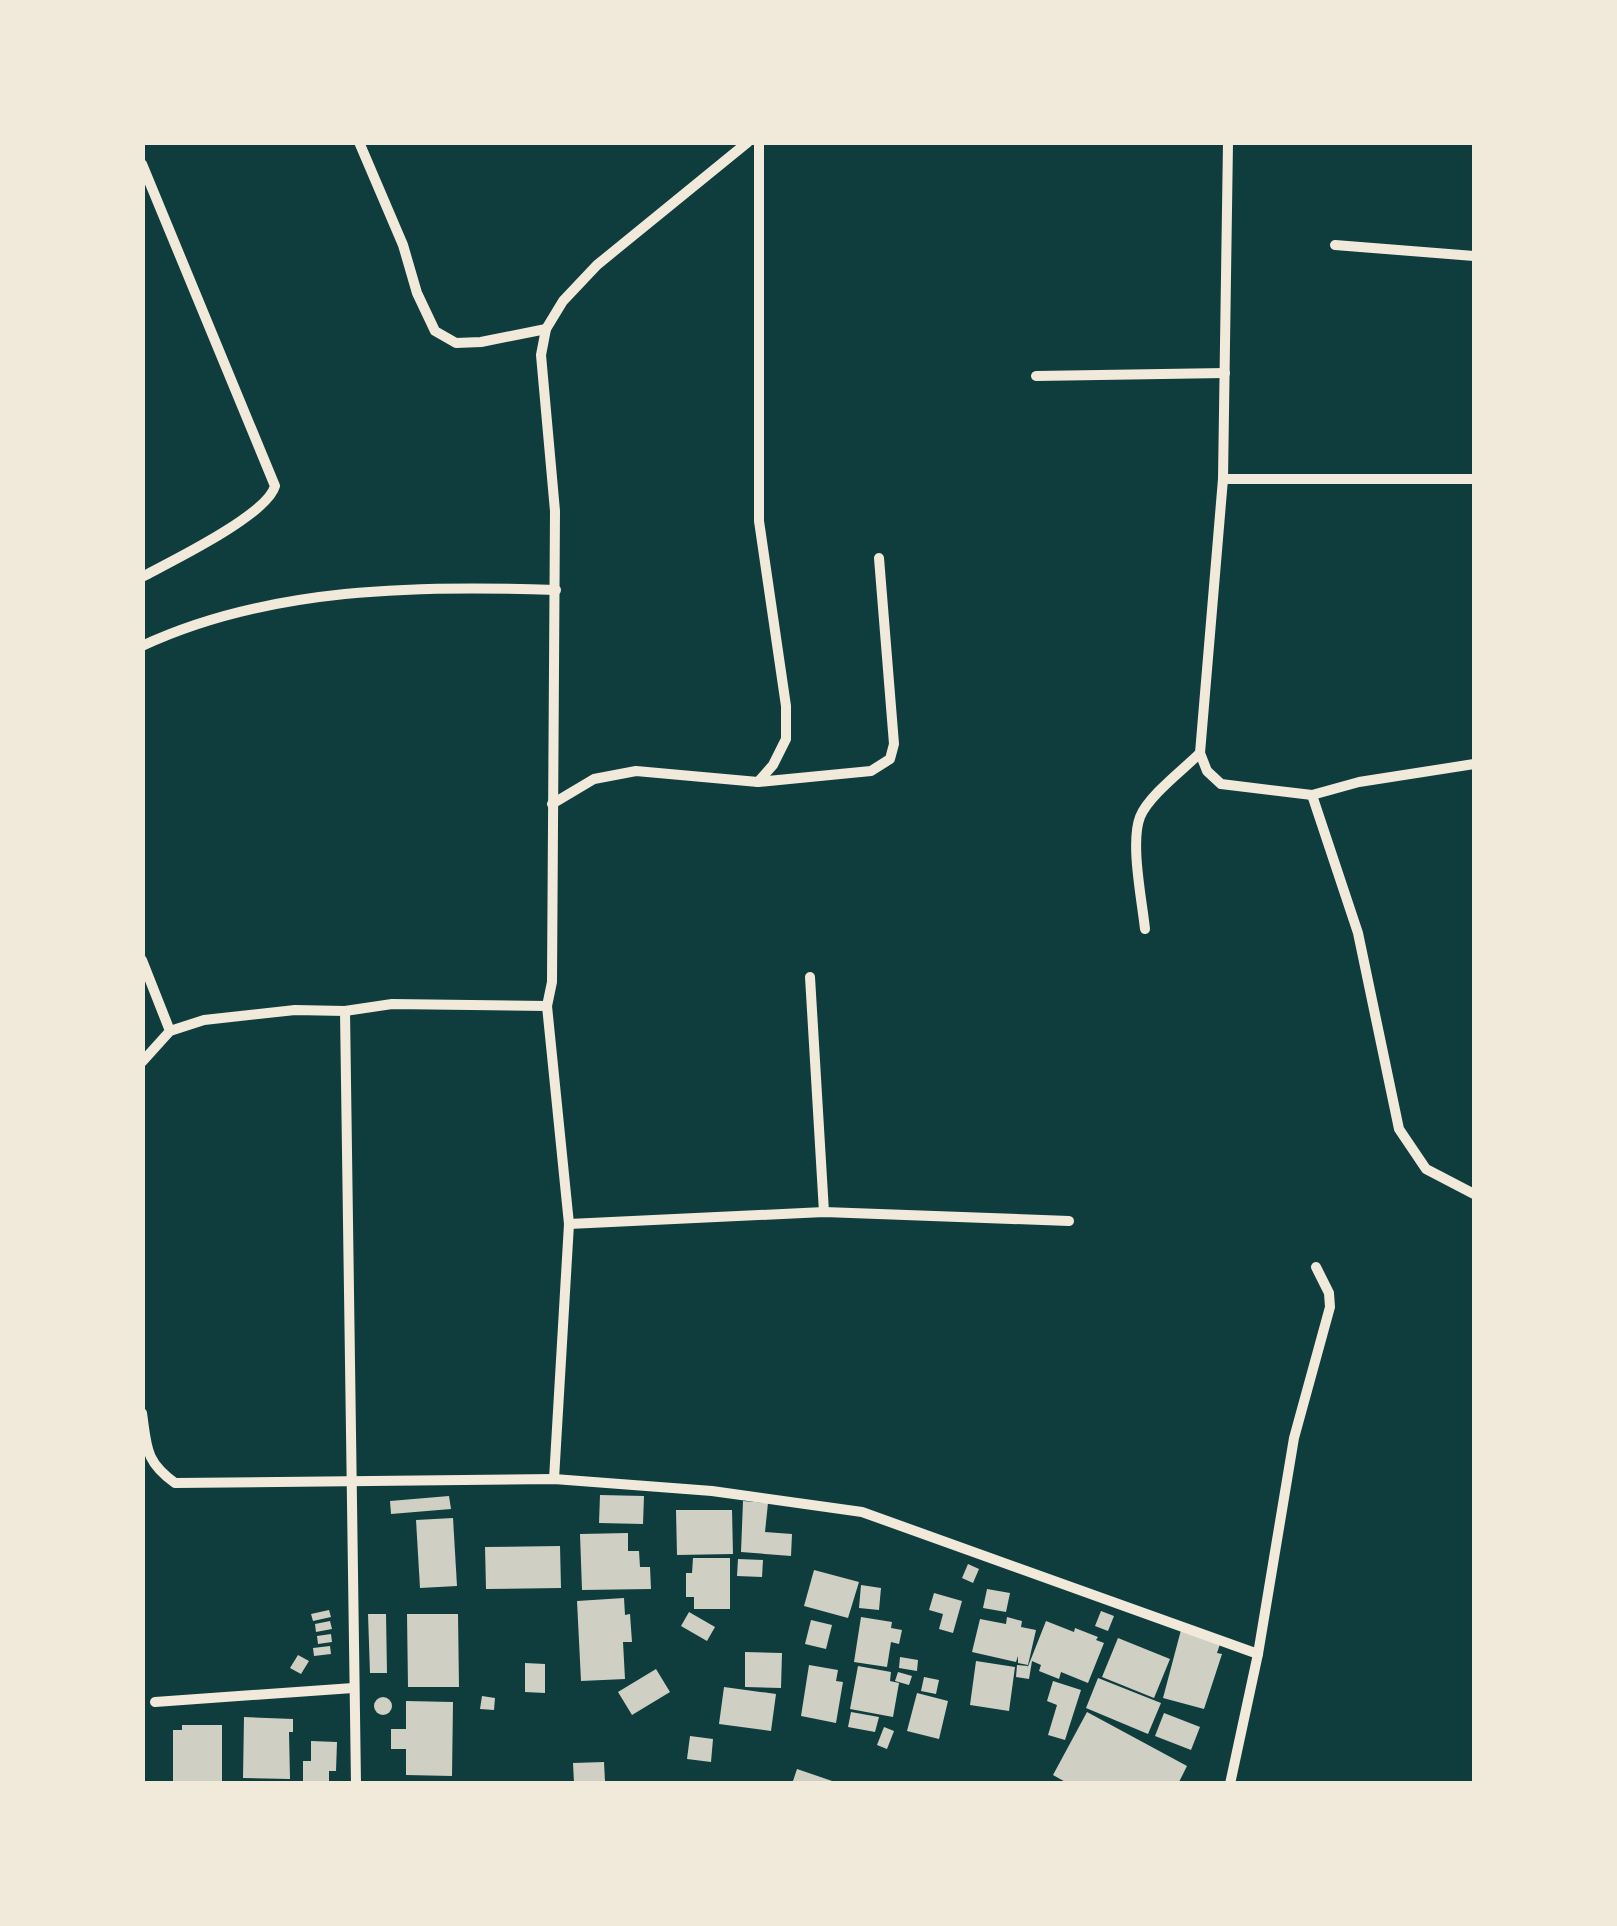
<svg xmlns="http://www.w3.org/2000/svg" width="1617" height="1926" viewBox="0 0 1617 1926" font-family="'Fira Sans Condensed',sans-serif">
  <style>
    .building { fill: #cfcfc3 }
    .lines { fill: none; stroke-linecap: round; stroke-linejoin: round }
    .minor { stroke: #f1e9da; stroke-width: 10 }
  </style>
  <rect width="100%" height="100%" fill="#0f3d3e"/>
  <!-- building -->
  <g class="building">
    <path d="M600 1495 644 1496 643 1524 599 1523Z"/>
    <path d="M449 1496 451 1509 391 1514 390 1501Z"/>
    <path d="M743 1501 768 1503 765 1532 792 1534 791 1556 741 1552Z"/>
    <path d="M676 1510H732L733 1554 677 1555Z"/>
    <path d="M453 1518 457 1586 420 1588 416 1520Z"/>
    <path d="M628 1533V1551H639L640 1567H650L651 1589 582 1590 580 1534Z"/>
    <path d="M560 1546 561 1588 486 1589 485 1547Z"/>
    <path d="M693 1558H730V1609H694V1597H686V1573H692Z"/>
    <path d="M738 1559 763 1560 762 1577 737 1576Z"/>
    <path d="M968 1564 979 1569 973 1583 962 1578Z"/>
    <path d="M814 1570 859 1582 848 1618 804 1606Z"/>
    <path d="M861 1585 881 1588 879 1610 859 1608Z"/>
    <path d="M987 1589 1010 1593 1006 1612 983 1608Z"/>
    <path d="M934 1593 962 1601 953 1633 939 1629 943 1614 929 1610Z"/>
    <path d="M624 1598 625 1615 630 1614 632 1642H623L625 1679 581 1681 577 1601Z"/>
    <path d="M329 1610 331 1617 313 1621 311 1614Z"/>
    <path d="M1101 1611 1114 1616 1108 1631 1095 1626Z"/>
    <path d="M689 1612 715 1627 707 1641 681 1626Z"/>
    <path d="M368 1614H386L387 1673H370Z"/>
    <path d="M407 1614H458L459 1687H408Z"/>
    <path d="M861 1617 892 1622 891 1628 902 1630 899 1644 891 1642 887 1667 854 1662Z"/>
    <path d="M1007 1617 1022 1621 1021 1627 1036 1630 1028 1665 1018 1663V1656L1016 1662 972 1652 980 1619 1006 1624Z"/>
    <path d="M811 1620 832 1625 826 1649 805 1644Z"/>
    <path d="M330 1621 332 1629 316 1632 315 1624Z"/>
    <path d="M1046 1621 1074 1632 1075 1628 1098 1637 1096 1640 1104 1643 1088 1683 1061 1672 1059 1679 1039 1671 1041 1665 1032 1661 1029 1679 1016 1677 1017 1665 1028 1666 1027 1669Z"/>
    <path d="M1181 1630 1221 1641 1217 1653 1222 1654 1204 1709 1163 1698Z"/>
    <path d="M331 1634 332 1642 318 1644 317 1636Z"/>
    <path d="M1118 1638 1170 1659 1154 1698 1102 1677Z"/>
    <path d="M330 1646 331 1654 314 1656 313 1648Z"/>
    <path d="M745 1652 782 1653 781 1688 745 1687Z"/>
    <path d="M298 1655 309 1661 301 1674 290 1668Z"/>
    <path d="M900 1657 918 1660 917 1671 899 1668Z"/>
    <path d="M976 1661 1015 1667 1009 1711 970 1705Z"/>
    <path d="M525 1663 545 1664V1693L525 1692Z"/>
    <path d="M809 1665 838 1670 836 1681 843 1682 836 1723 801 1716Z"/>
    <path d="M858 1666 891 1672 890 1681 899 1683 893 1717 850 1709Z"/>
    <path d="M656 1669 670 1692 632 1715 618 1692Z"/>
    <path d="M898 1672 912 1676 909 1685 895 1681Z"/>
    <path d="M924 1677 939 1680 936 1694 921 1691Z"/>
    <path d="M1098 1678 1161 1703 1148 1734 1086 1708Z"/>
    <path d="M1053 1681 1081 1690 1065 1740 1048 1735 1057 1705 1047 1701Z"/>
    <path d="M724 1687 776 1694 771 1731 719 1724Z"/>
    <path d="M917 1693 948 1701 939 1739 907 1731Z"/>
    <path d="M482 1696 495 1698 494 1710 480 1709Z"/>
    <circle cx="383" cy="1706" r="9"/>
    <path d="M406 1701 453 1702 452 1776 406 1775V1749H391V1729H406Z"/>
    <path d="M851 1712 879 1717 875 1732 848 1727Z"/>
    <path d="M1087 1712 1187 1766 1178 1784H1069L1053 1775Z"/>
    <path d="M1164 1713 1200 1727 1191 1750 1155 1736Z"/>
    <path d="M244 1717 293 1719V1732H289L290 1779 243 1778Z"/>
    <path d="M182 1725H222V1784H173V1730H182Z"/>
    <path d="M884 1727 894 1731 887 1749 877 1745Z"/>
    <path d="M690 1736 713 1739 711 1762 687 1759Z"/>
    <path d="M311 1741 337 1742 336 1771H329V1783L303 1782V1761H311Z"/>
    <path d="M604 1762 605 1781 574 1783 573 1763Z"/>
    <path d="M797 1769 838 1783V1784H792Z"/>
  </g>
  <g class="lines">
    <!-- minor -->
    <g class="minor">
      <path d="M359 142 403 245 417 293 435 331 456 343 481 342 546 329"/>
      <path d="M1228 142 1223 479 1200 753 1207 771 1221 784 1312 795 1359 782 1474 764"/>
      <path d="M142 164 275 486C267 515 172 561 142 577"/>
      <path d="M1335 245 1474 256"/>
      <path d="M1036 376 1225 373"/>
      <path d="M1223 479H1474"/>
      <path d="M142 646C268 587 419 585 556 590"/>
      <path d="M758 782 773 765 786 739V706L759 521V142"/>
      <path d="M1312 795 1358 933 1399 1129 1426 1169 1474 1194"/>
      <path d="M552 804 594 779 636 771 758 782 871 771 890 759 894 744 879 558"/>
      <path d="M1145 929C1142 900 1130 843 1140 817 1148 796 1184 769 1200 753"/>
      <path d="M142 960 170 1031"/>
      <path d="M810 977 824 1212"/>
      <path d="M345 1011 356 1784"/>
      <path d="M142 1062 170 1031 204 1020 295 1010 345 1011 392 1004 547 1006"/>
      <path d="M569 1224 824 1212 1069 1221"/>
      <path d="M142 1413C147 1448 145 1461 175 1483L554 1479 712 1491 862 1512 1258 1654"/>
      <path d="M554 1479 569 1224 547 1006 552 982 555 511 541 355 546 329 563 301 597 265 748 142"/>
      <path d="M155 1702 353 1688"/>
      <path d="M1230 1784 1258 1654 1294 1438 1330 1307 1329 1293 1316 1267"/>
    </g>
  </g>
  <!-- border -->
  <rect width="1617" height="1926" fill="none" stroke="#f1e9da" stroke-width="290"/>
</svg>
